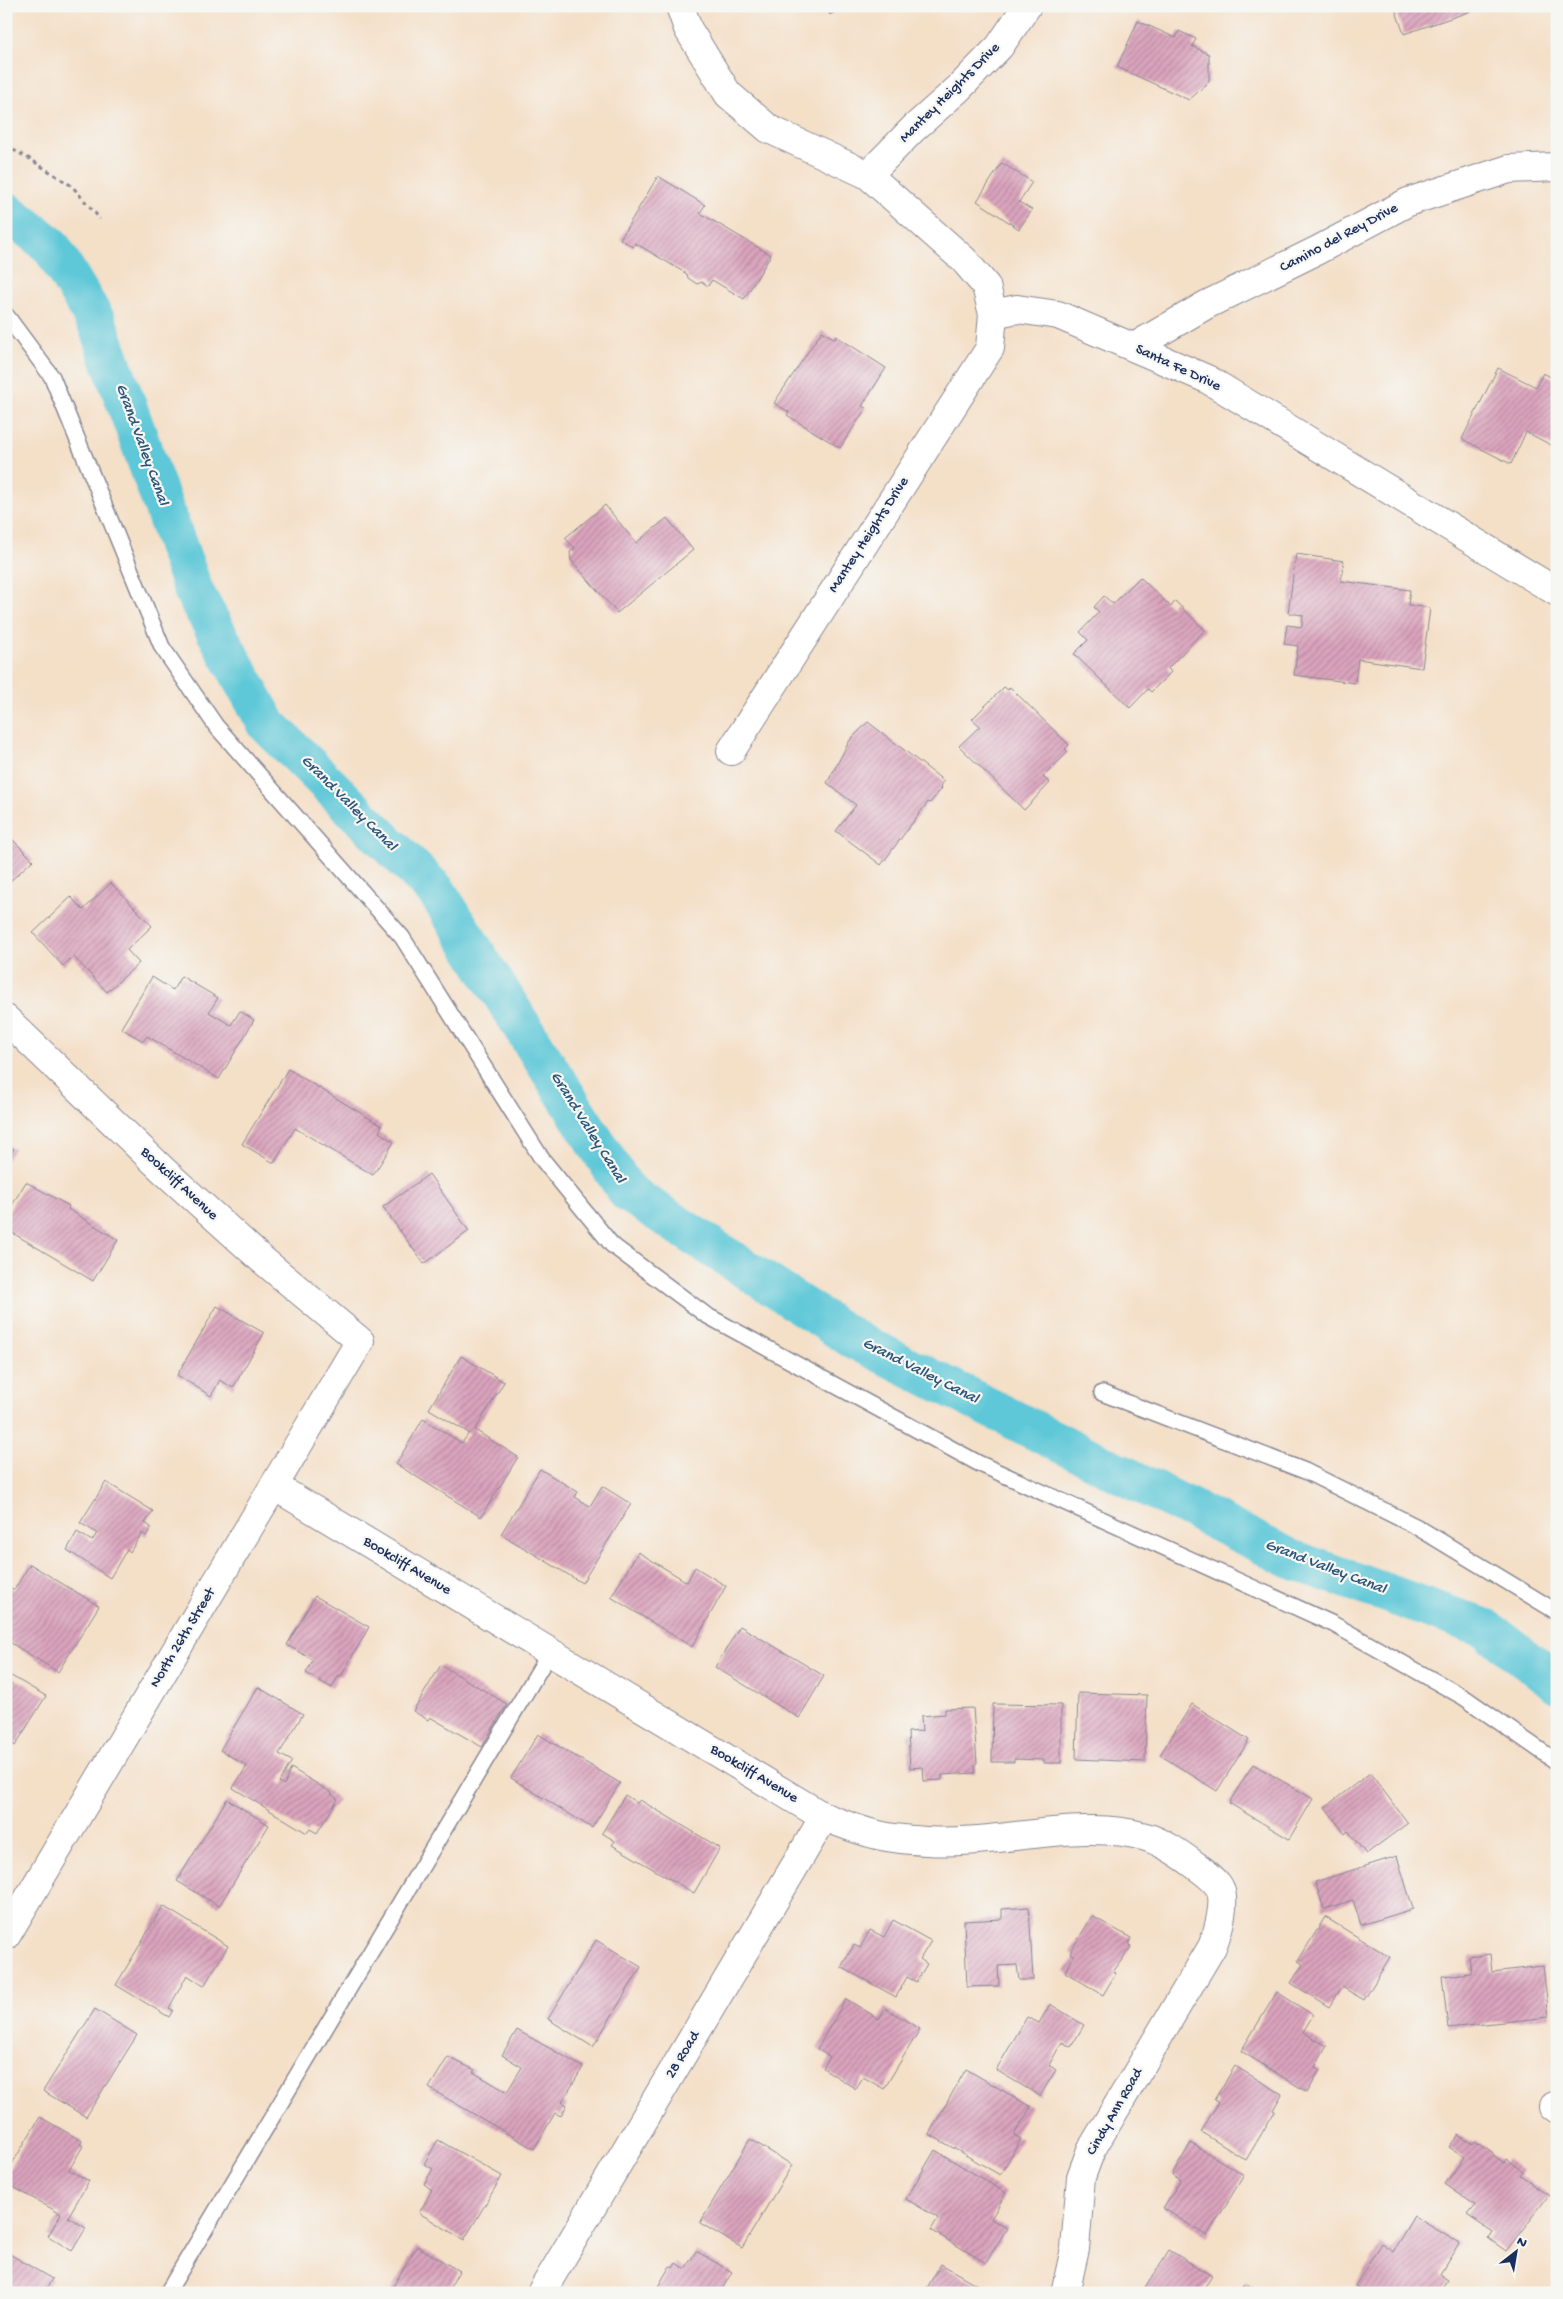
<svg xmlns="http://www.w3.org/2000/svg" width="1563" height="2299" viewBox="0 0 1563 2299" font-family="'Gochi Hand',sans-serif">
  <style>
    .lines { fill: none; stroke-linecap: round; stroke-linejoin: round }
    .canal { stroke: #5ec8d8; stroke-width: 40 }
    .building { fill: url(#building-hatch) }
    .lane-casing { stroke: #888792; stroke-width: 18 }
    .street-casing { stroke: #888792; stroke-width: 30 }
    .path { stroke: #888792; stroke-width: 3; stroke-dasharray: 4 4; stroke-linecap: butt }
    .lane { stroke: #fff; stroke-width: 15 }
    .street { stroke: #fff; stroke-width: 28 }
    .labels { text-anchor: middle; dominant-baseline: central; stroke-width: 4.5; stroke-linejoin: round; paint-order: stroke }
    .street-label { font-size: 15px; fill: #1b2f5e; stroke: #f6f6f2 }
    .water-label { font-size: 16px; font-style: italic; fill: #2c557c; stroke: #f6f6f2 }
  </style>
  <defs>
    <pattern id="building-hatch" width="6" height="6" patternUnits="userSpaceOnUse" patternTransform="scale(1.25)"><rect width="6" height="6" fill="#dba4bd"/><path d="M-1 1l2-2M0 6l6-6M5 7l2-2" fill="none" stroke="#b1869d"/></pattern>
  </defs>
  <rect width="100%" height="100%" fill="#f6f6f2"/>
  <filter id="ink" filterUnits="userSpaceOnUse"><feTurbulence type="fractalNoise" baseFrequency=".02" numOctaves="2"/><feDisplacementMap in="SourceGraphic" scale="10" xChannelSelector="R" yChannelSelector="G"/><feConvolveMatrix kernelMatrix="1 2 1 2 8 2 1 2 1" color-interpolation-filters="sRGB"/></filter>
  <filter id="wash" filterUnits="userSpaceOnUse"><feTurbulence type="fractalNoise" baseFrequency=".0096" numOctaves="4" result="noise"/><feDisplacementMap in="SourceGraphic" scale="20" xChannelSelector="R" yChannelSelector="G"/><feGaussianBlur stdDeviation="1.12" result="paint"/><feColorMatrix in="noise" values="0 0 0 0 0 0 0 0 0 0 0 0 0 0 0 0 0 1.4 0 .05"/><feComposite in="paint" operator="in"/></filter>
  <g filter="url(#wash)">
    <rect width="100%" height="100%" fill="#f4dfc7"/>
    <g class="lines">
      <!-- canal -->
      <path class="canal" d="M6 211 51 246 97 323 194 592 267 724 437 892 627 1192 853 1339 1291 1559 1487 1629 1557 1683"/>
    </g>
    <g id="blocks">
      <!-- building -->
      <g class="building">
        <path d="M824 6H842L830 15Z"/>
        <path d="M1394 6H1483V7L1404 34Z"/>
        <path d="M1138 21 1176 38 1179 31 1196 39 1192 46 1209 54V82L1189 100 1117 67Z"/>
        <path d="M1002 163 1032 182 1019 202 1032 210 1019 229 977 201Z"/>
        <path d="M658 176 705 205 700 213 771 255 744 299 712 280 708 286 702 282 697 284 688 278 687 274 635 243 633 247 620 239Z"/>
        <path d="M822 331 835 339 836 336 886 368 862 406 866 408 840 448 787 415 789 412 774 403Z"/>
        <path d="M1498 368 1536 387 1543 373 1557 380V448L1526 432 1511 464 1462 439Z"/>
        <path d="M605 505 636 543 667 518 693 550 617 613 571 560 570 552 575 548 565 538Z"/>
        <path d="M1296 554 1344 561 1341 581 1410 590 1408 605 1430 608 1422 668 1358 659 1355 683 1294 675 1298 646 1284 644 1287 625 1302 627 1303 615 1288 613Z"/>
        <path d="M1140 577 1171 607 1175 601 1205 630 1168 668 1171 672 1151 692 1148 689 1130 708 1074 654 1088 640 1080 632 1099 612 1094 607 1104 596 1113 604Z"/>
        <path d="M1004 687 1008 690 1010 687 1069 745 1065 749 1068 752 1043 777 1050 783 1024 810 959 746 980 726 972 719Z"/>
        <path d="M868 722 944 781 940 786 942 788 930 803 928 802 881 865 836 831 856 805 827 783 850 740Z"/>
        <path d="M6 833 33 860 6 885Z"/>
        <path d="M111 883 152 926 127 950 139 963 107 992 73 956 63 966 33 933 71 897 83 910Z"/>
        <path d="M181 976 218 998 209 1012 231 1025 240 1011 254 1020 219 1079 147 1036 143 1041 121 1028 152 977 173 990Z"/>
        <path d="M288 1069 382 1126 379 1132 394 1142 373 1175 295 1128 274 1163 242 1144Z"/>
        <path d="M6 1144 14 1149 6 1162Z"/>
        <path d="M429 1174 469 1231 424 1264 383 1207Z"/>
        <path d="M26 1182 69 1206 68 1209 118 1240 93 1281 6 1229V1215Z"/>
        <path d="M217 1306 264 1333 233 1388 220 1380 211 1396 177 1375Z"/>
        <path d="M461 1356 504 1382 475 1430 518 1457 481 1517 396 1464 423 1419 462 1443 469 1433 429 1409Z"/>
        <path d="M540 1469 578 1492 575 1497 590 1506 602 1486 631 1504 582 1583 501 1534Z"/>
        <path d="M106 1482 153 1511 145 1523 151 1527 146 1536 142 1533 130 1552 127 1549 110 1578 67 1550 77 1532 92 1541 97 1533 80 1523Z"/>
        <path d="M638 1552 687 1582 695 1567 726 1586 692 1647 611 1597Z"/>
        <path d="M30 1564 99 1606 58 1672 6 1640V1585L14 1590Z"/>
        <path d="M315 1596 369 1627 341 1676 339 1675 332 1688 306 1673 313 1660 287 1645Z"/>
        <path d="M740 1626 824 1676 799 1718 715 1667Z"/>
        <path d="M441 1665 507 1704 482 1747 430 1717 428 1720 413 1711Z"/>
        <path d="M6 1673 46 1696 15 1746 6 1740Z"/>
        <path d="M258 1687 303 1714 279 1754 292 1761 279 1782 284 1785 291 1768 332 1793 331 1794 338 1799 317 1833 310 1829 307 1833 233 1788 247 1766 220 1750Z"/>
        <path d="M1078 1693 1147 1695 1145 1762 1076 1759Z"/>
        <path d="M993 1704 1061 1705V1763H1044V1760L1014 1759V1762H992Z"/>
        <path d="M1192 1704 1249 1740 1217 1791 1160 1755Z"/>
        <path d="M973 1708 977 1763 975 1764V1773L942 1775V1780L924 1781 923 1767 910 1768 908 1732 922 1731 921 1716 945 1714V1709Z"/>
        <path d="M538 1734 620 1783 592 1828 511 1778Z"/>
        <path d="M1253 1764 1313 1799 1289 1839 1229 1803Z"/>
        <path d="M1370 1773 1408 1823 1366 1854 1348 1831 1345 1834 1325 1807Z"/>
        <path d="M625 1795 637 1803 640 1800 720 1848 694 1893 612 1845 615 1841 602 1833Z"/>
        <path d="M227 1799 269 1825 219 1906 177 1881Z"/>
        <path d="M1397 1856 1413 1909 1361 1925 1353 1900 1324 1909 1315 1882Z"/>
        <path d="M163 1906 228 1946 204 1986 187 1975 169 2008 173 2010 169 2017 116 1985Z"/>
        <path d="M1029 1907 1033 1980H1019L1017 1965 998 1966 999 1986 967 1987 964 1921 1002 1919V1909Z"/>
        <path d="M1092 1916 1131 1938 1129 1942 1131 1947 1113 1972 1116 1973 1103 1995 1065 1972 1074 1956 1070 1953Z"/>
        <path d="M1325 1917 1390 1957 1364 2000 1342 1987 1329 2007 1291 1983 1303 1964 1298 1961Z"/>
        <path d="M893 1920 931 1941 920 1959 927 1964 916 1982 907 1977 896 1997 841 1967 854 1945 860 1948 870 1930 884 1937Z"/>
        <path d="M596 1940 641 1967 593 2047 548 2019Z"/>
        <path d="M1490 1954 1492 1972 1543 1966 1549 2017 1448 2028 1442 1976 1471 1973 1469 1957Z"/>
        <path d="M1277 1992 1313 2015 1303 2032 1327 2046 1315 2067 1320 2070 1307 2092 1241 2051Z"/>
        <path d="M846 1999 879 2019 885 2008 920 2029 884 2089 863 2077 856 2089 823 2068 830 2057 817 2049Z"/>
        <path d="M1050 2004 1084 2025 1071 2047 1062 2042 1049 2065 1056 2070 1040 2096 996 2070 1027 2017 1039 2023Z"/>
        <path d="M95 2009 137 2035 86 2117 43 2091Z"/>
        <path d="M517 2030 583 2067 562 2102 567 2105 561 2116 555 2113 534 2149 429 2088 448 2057 475 2070 473 2072 507 2092 522 2067 502 2055Z"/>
        <path d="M1235 2066 1282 2094 1273 2110 1275 2111 1246 2160 1201 2132 1218 2103 1214 2100Z"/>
        <path d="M966 2069 1031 2107 1014 2135 1021 2139 1000 2175 929 2134Z"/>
        <path d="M40 2117 82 2141 80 2144 83 2146 69 2170 89 2181 68 2217 86 2228 72 2251 48 2236 61 2214 6 2183V2174Z"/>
        <path d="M1458 2135 1473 2144 1475 2141 1504 2163 1507 2159 1523 2171 1520 2175 1549 2195 1506 2251 1488 2238 1492 2232 1467 2215 1475 2205 1445 2184 1464 2157 1449 2147Z"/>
        <path d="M750 2139 792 2165 742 2248 700 2223Z"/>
        <path d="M438 2140 502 2176 464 2240 419 2213 432 2190 424 2184 433 2169 424 2164Z"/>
        <path d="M1191 2143 1244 2175 1207 2236 1163 2208 1181 2180 1172 2175Z"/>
        <path d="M935 2150 1006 2193 991 2219 1007 2228 986 2263 931 2230 938 2218 906 2199Z"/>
        <path d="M1414 2216 1459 2243 1440 2274 1448 2279 1439 2293H1366L1355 2286 1381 2243 1393 2251Z"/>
        <path d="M417 2246 459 2271 447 2293H389Z"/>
        <path d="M1169 2250 1212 2276 1201 2293H1142Z"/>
        <path d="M696 2251 732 2272 720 2293H660L656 2290 670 2266 673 2268 676 2263 685 2269Z"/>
        <path d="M6 2252 52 2279 43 2293H6Z"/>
        <path d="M941 2264 984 2289 982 2293H924Z"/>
        <path d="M1245 2283 1261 2293H1239Z"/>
      </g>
    </g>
  </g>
  <g filter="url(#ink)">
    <use href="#blocks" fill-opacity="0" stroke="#888792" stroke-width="1"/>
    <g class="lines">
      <!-- lane casing -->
      <g class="lane-casing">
        <g id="lane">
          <path d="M6 315 52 377 162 647 216 726 402 937 542 1159 612 1245 706 1315 978 1463 1333 1624 1465 1698 1557 1762"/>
          <path d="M1102 1393 1305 1471 1417 1527 1557 1612"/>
          <path d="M167 2293 550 1652"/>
        </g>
      </g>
      <!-- street casing -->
      <g class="street-casing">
        <g id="street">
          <path d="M680 6 688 29 728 94 769 129 868 175 964 260 986 286 993 314 1017 309 1058 315 1207 379 1557 592"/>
          <path d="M868 175 913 129 959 88 999 47 1027 6"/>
          <path d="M1134 347 1206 305 1318 250 1408 202 1509 169 1557 167"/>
          <path d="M731 751 990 348 993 314"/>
          <path d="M6 1019 163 1170 259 1257 360 1341 6 1936"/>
          <path d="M274 1486 824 1817C841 1823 857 1830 874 1834 891 1839 910 1840 927 1841 995 1846 1082 1817 1146 1837 1163 1842 1180 1854 1195 1865 1202 1870 1212 1877 1218 1885 1228 1899 1218 1932 1212 1947L1091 2150 1081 2177 1075 2249 1065 2293"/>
          <path d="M1553 2106 1557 2109"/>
          <path d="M541 2293 824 1817"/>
        </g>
      </g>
      <!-- path -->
      <path class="path" d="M6 146 30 159 72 186 100 219"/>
      <!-- lane -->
      <use href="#lane" class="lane"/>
      <!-- street -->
      <use href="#street" class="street"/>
    </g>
  </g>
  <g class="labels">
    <!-- street labels -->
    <g class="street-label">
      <text transform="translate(950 93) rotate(-45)">Mantey Heights Drive</text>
      <text transform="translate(1339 238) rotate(-28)">Camino del Rey Drive</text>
      <text transform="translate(1178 368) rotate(25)">Santa Fe Drive</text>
      <text transform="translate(869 535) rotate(-57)">Mantey Heights Drive</text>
      <text transform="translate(179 1184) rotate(43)">Bookcliff Avenue</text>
      <text transform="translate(407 1566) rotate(31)">Bookcliff Avenue</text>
      <text transform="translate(183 1638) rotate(-59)">North 26th Street</text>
      <text transform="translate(754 1774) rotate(31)">Bookcliff Avenue</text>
      <text transform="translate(683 2055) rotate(-59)">28 Road</text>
      <text transform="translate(1115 2112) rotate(-60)">Cindy Ann Road</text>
    </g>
    <!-- water labels -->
    <g class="water-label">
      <text transform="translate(141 445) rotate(70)">Grand Valley Canal</text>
      <text transform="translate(348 804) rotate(45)">Grand Valley Canal</text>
      <text transform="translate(587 1128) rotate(58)">Grand Valley Canal</text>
      <text transform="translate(920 1372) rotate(27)">Grand Valley Canal</text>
      <text transform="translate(1325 1568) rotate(21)">Grand Valley Canal</text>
    </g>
  </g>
  <!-- margin -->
  <rect width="1563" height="2299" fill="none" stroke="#f6f6f2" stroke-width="25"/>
  <!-- north arrow -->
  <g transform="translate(1516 2252) rotate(31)" stroke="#f6f6f2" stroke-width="4" paint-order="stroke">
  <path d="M0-4L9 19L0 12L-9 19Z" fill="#1b2f5e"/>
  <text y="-8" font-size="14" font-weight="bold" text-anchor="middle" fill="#1b2f5e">N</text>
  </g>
</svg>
